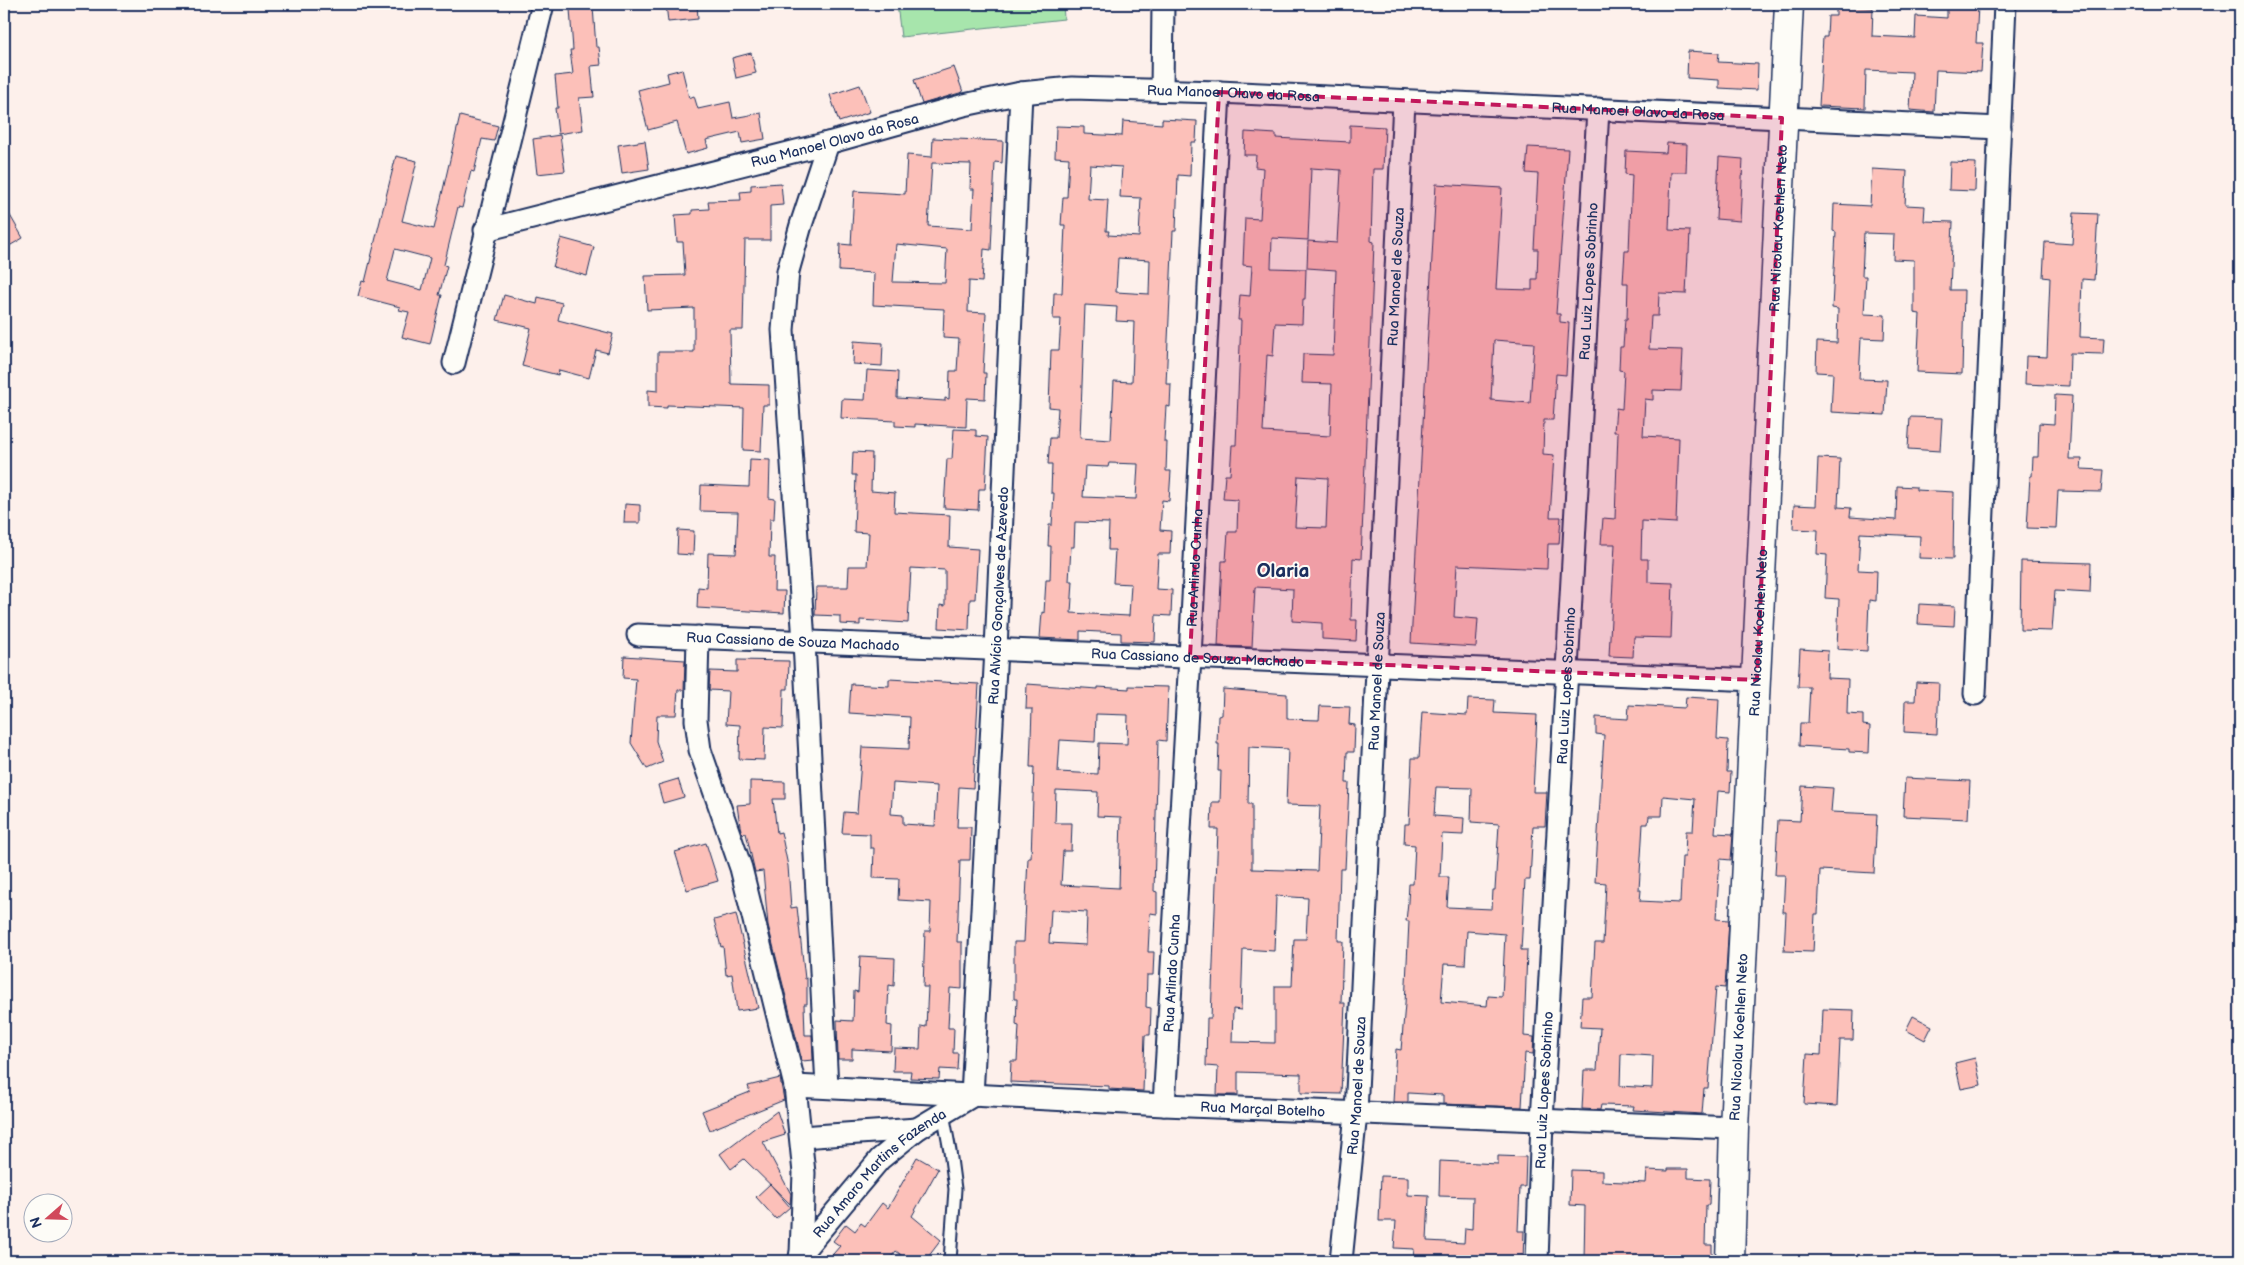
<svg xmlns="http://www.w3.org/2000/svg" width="2244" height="1265" viewBox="0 0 2244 1265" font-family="'Balsamiq Sans',sans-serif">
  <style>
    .green { fill: #a7e5ac; stroke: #618a85 }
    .building { fill: #fcc0b9; stroke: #1b2f5e; fill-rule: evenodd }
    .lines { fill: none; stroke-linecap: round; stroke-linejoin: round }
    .lane-casing { stroke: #1b2f5e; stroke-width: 15 }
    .street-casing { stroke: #1b2f5e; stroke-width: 25 }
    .secondary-casing { stroke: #1b2f5e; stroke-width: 31 }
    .lane { stroke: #fdfcf7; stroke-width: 11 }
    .street { stroke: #fdfcf7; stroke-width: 21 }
    .secondary { stroke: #fdfcf7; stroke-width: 28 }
    .marked { fill: #c2185b; fill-opacity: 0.2; stroke: #c2185b; stroke-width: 4; stroke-dasharray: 10 6; stroke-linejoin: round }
    .labels { text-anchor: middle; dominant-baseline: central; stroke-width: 4; stroke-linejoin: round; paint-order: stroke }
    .street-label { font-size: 14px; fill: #1b2f5e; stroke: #fdfcf7 }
    .district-label { font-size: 19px; font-weight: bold; fill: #1b2f5e; stroke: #fdfcf7 }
  </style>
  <rect width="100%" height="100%" fill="#fdf0eb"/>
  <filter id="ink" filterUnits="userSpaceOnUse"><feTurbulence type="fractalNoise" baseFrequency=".02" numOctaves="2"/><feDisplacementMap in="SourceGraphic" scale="10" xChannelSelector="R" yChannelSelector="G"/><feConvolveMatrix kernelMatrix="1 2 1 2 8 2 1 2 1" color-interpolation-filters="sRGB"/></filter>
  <g filter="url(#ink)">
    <!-- green -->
    <path class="green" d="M897 4H1063L1064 19 901 37Z"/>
    <!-- building -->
    <g class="building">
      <path d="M666 4H697L698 19 668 22Z"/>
      <path d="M1947 4 1978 6 1976 43H1983L1981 72 1936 70 1934 112 1910 110 1912 72 1866 70 1865 108 1819 106 1823 37H1827L1828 16H1836V6L1873 8 1872 36 1915 38 1916 16 1947 18Z"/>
      <path d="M593 7 596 47H599L601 65 591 66 594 97 579 98 583 130 558 134 555 108H558L555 76 573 74 570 50H573L570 9Z"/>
      <path d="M1688 51 1719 53 1718 62 1758 64 1757 90 1719 88V80L1687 78Z"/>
      <path d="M751 53 756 73 736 78 732 58Z"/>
      <path d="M954 67 963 92 922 104 914 80Z"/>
      <path d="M682 69 689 98 694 96 698 109 730 102 733 118 761 113 765 139 742 143 740 132 706 140 708 148 686 154 677 122 648 130 638 90 669 82 667 73Z"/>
      <path d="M860 85 870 112 839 122 830 95Z"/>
      <path d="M460 116 498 126 494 141 482 139 474 172 471 171 462 208 458 207 444 265 447 266 439 295H442L430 344 402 337 409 312 399 310 400 307 358 296 362 281 365 282 396 156 417 161 402 221 434 229ZM395 249 430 258 422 290 387 281Z"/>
      <path d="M1162 119 1197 121 1196 142H1191L1190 176 1178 175 1176 231H1173L1166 384H1171L1170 407 1166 406 1164 442H1167L1166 471H1171L1169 501 1162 500 1160 530 1171 531 1170 554H1158L1156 589 1172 590 1171 616 1156 615 1155 642 1121 641V633L1080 631V640L1040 638 1042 612 1044 613 1046 580H1050L1051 546H1048L1049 525H1052L1054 493H1051L1052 464H1048L1050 438H1056L1058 408 1049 407 1051 350H1059L1061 319H1053L1054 293H1062L1065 225H1061L1063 197H1067L1069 158 1055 157 1056 126 1084 127V134L1122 136 1123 121 1162 124ZM1090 165 1122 167 1120 197 1141 198 1139 237 1108 235 1109 231H1106L1108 200 1088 199ZM1118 258 1150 260 1149 294 1116 292ZM1085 305 1117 307 1116 321 1134 322 1132 382 1114 381 1111 440 1080 438ZM1109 463 1138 464 1136 499 1083 497 1085 466 1108 467ZM1075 522 1109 523 1108 550H1115L1113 583 1131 584 1129 616 1071 613 1073 581H1069L1071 547H1074Z"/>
      <path d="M1350 125 1385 127 1383 169H1373L1371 241 1374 242 1373 270 1361 559 1353 558 1351 620H1357L1356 641 1322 639V623L1292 621 1293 589 1255 587 1252 647 1218 646 1222 561H1226L1228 532H1237L1238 500 1223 499 1225 475H1230L1232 445H1236L1241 320H1238L1240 295 1250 296 1252 266 1243 265 1245 218 1260 219 1263 168 1255 167 1256 155H1244L1245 132 1276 134V138L1350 142ZM1311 168 1341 170 1337 243 1308 241 1307 268 1336 270 1333 355 1303 354 1302 383 1332 384 1330 436 1263 432 1267 355 1273 356 1275 323 1302 324 1303 299H1305L1306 269 1271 268 1272 238 1308 240ZM1298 476 1328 478 1326 528 1295 527Z"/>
      <path d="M560 135 565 171 537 174 533 139Z"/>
      <path d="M933 138 1003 141 1002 163 995 162 991 250 984 249 982 282 969 281 968 312 986 313 983 373H986L985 399 967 398 966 427 915 424V427L895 426V421L841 418 842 399 865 400 867 370 898 372 897 398 945 401V398L949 399 950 371H957L959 339 943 338 944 309 873 305 874 273 839 271 840 244 851 245 854 191 905 194 907 155 932 157ZM932 163 971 164 970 189H974L972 229 928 226ZM896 244 947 249 945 283 893 282Z"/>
      <path d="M645 141 649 169 622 173 618 145Z"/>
      <path d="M1667 143 1687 144 1686 172H1671L1669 230 1690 231 1689 253H1688L1686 294 1659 293 1658 316H1651L1649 349 1683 350 1681 391 1653 390V400L1645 399 1643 436 1679 438 1676 523 1642 521 1641 559H1648V582L1673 583 1671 638 1634 637 1633 657 1609 656 1615 544H1601L1603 518 1615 519 1618 432H1614L1616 408 1622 409 1624 371 1619 370 1620 347H1623L1625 319H1627L1628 283H1623L1625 251H1629L1632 175 1625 174 1626 151 1666 153Z"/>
      <path d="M1528 147 1568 149 1556 314H1560V322L1569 323 1566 375 1556 374 1553 420H1544L1543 454 1554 455 1550 517H1561L1559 544H1548L1547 569 1457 565 1454 617 1478 619 1476 647 1411 643 1436 184 1502 188 1496 289 1532 290V279H1537L1538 249H1534L1538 174 1526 173ZM1494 340 1534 343 1530 403 1491 400Z"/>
      <path d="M1719 157 1743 159 1740 221 1716 219Z"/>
      <path d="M1950 162 1976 163 1975 191 1949 190Z"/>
      <path d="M1872 169 1907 171 1905 205 1925 206 1924 221 1953 222 1950 290H1964L1962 374 1917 372 1920 314 1914 313V260L1893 259 1894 234 1864 233 1862 276H1866L1864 314 1885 315 1884 339 1861 338 1859 379 1887 380 1885 415 1831 412 1833 373 1816 372 1817 342 1837 343 1838 309 1832 308 1836 232 1833 231 1834 204 1870 206Z"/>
      <path d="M781 183 783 205 770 206V240H745L743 330H730L731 384 769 385V405H763L761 451 743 450 744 408 667 405V408L648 407V390L658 391V352H694V308L647 310 645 276 685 275 683 242H677L675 215 692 214V210L709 209 708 201 741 200 740 192 751 191V185Z"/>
      <path d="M4 205 23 238 4 249Z"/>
      <path d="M2074 213 2098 214 2094 280 2082 279 2080 337 2104 338 2103 354 2070 353 2069 386 2025 384 2026 356 2047 357 2050 278 2043 277 2045 242 2072 244Z"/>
      <path d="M561 238 594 247 587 276 553 267Z"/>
      <path d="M504 295 537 304 538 297 562 303 558 320 613 334 608 353 596 350 589 378 559 370 558 375 522 366 531 328 497 320Z"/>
      <path d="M854 341 883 343 882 366 853 364Z"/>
      <path d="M2055 395 2072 396 2069 459H2082L2081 469 2103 470 2101 492 2058 491 2056 529 2027 528 2030 476H2032L2033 457H2038L2039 423 2054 424Z"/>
      <path d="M1910 417 1942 418 1940 451 1908 449Z"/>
      <path d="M954 429 976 430V436L988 437 985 489H979L978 510 944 508 947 459H952Z"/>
      <path d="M853 452 872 453 871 491 895 493 894 512 950 515 949 547 978 549 975 599H970L969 630 939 628 940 605 945 606V570L911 568 908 623 860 620V625L840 624V616L815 615 816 587H848L849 566H867L869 533 854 532 856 475H852Z"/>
      <path d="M1818 458 1840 459 1838 507 1851 508 1850 517 1896 520 1897 486 1916 487V490L1954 492 1953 559 1919 558 1920 536 1860 533 1858 570 1877 571 1876 601 1869 600 1867 651 1837 649 1839 599 1825 598 1827 555 1817 554 1818 530 1793 529 1794 505 1816 506Z"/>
      <path d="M750 459 770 460 769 498 775 499 774 519H770L769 557H775L774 591H785L784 613 697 608 698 587 707 588 708 553 736 554 738 512 700 511 701 485 749 487Z"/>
      <path d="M625 504 640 505V523H624Z"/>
      <path d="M678 530 694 531 693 555 677 554Z"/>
      <path d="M2021 561 2091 563 2090 593 2055 591 2052 631 2020 630Z"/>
      <path d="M1919 604 1955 606 1954 626 1918 624Z"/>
      <path d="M1800 649 1828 651 1827 678 1848 679 1847 714 1863 715V725L1870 726 1869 753 1849 752V749L1799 746 1800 723H1808L1810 687H1798Z"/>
      <path d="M624 656 685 660 684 690H678L676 715H657L656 741 663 762 647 769 631 743 636 679 623 678Z"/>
      <path d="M737 660 789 661 788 689H784L783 728 765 727 764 760 739 759 740 725 726 724 728 691 709 690 710 671 737 672Z"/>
      <path d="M889 679 979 684 973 788 959 787 957 827H971L970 860H960L957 942H962V989L950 988 948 1028H954L953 1053H958L957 1070 940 1069 939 1079 910 1078 911 1071H893L894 1048 920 1049 921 1026 926 1027 928 987H923L925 931H930L931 902 898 900 899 879 873 878 874 848H870V834L842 833 844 812 857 813 862 747 909 749 910 717 849 713 851 684 889 686ZM893 783 937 786 935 826 903 824V815L891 814Z"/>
      <path d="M1916 682 1939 683 1937 734 1904 732 1905 701H1915Z"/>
      <path d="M1027 684 1098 689V687L1129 689V686L1168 687 1166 741 1158 740 1154 891 1157 892V914L1150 913 1148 952H1154L1153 975H1147L1146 1007 1151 1008 1150 1035H1145L1143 1091 1109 1089V1086L1010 1082 1011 1061H1017L1019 1026 1016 1025 1017 999H1014V942H1024L1028 858H1031L1034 767H1030L1032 709H1026ZM1096 714 1128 715 1127 744 1099 743 1098 774 1058 772 1060 740 1095 742ZM1056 790 1098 792 1097 816 1121 817 1119 888 1061 885 1063 851H1071L1072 823H1055ZM1051 910 1087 912 1086 945 1049 943Z"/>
      <path d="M1223 689 1287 694V719L1319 720 1320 706 1350 707 1349 724 1355 725 1354 752H1347L1346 783H1349L1348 807 1345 869H1340L1338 941H1343L1341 1003H1345L1341 1094 1301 1093V1074L1238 1072V1095H1217L1218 1067 1206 1066 1207 1018H1211L1218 829H1211L1212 802H1220L1221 771H1218L1219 744H1217L1218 716 1222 715ZM1249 747 1288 749 1286 805 1320 806 1317 871 1252 869V804H1248ZM1276 896 1308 898 1306 939H1294L1292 986H1275V1043L1232 1042 1233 1009 1241 1010 1243 949 1274 951Z"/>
      <path d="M1686 697 1719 699 1717 739 1728 740 1727 772H1731L1730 792 1718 791 1715 833 1733 834 1731 860 1720 859 1716 919 1729 920 1725 988 1716 987 1708 1088H1704L1702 1114 1633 1110 1634 1106 1601 1105 1600 1110 1582 1109 1584 1070H1597L1600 1028 1580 1027 1582 997H1592L1595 943H1603L1606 883 1595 882 1604 735 1596 734V717L1628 719 1629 705 1685 708ZM1663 796 1695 799 1693 831H1686L1685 857H1682L1680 903 1640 901 1641 890H1639L1643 824H1648L1649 816H1662ZM1621 1054 1653 1056 1652 1088 1620 1086Z"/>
      <path d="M1468 699 1495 700 1494 713 1537 715 1533 792H1547L1545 826H1533L1530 880H1525L1521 950H1527L1524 1036 1534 1037 1533 1054 1525 1053 1522 1107 1443 1104V1095L1408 1093V1102H1393L1396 1049 1401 1050 1405 1004 1409 921H1406L1408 902 1409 884H1413L1415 845 1404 844 1405 824H1409L1412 758H1419L1422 712 1467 715ZM1436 787 1472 788 1471 822 1499 824 1495 890H1493L1492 909 1447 907 1449 877H1440L1442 834 1463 835 1464 818 1434 816ZM1467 931 1505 934 1502 997 1488 996 1487 1006 1441 1002 1444 964 1465 965Z"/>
      <path d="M1905 778 1970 781 1968 819 1903 816Z"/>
      <path d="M678 779 684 797 663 803 658 785Z"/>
      <path d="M750 781 785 782V799H773L777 833 781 832 788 866 791 908 797 907 805 979 807 978V1004H804L805 1035H812L813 1060 802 1061 768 925 763 871 755 872 746 833 742 834 740 826 737 805 750 804Z"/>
      <path d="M1802 786 1833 788 1831 812 1877 814 1874 873 1820 870 1818 914H1815L1813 952 1784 951 1786 912H1783L1785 875H1775L1778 820 1800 821Z"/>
      <path d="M706 843 718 881 687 890 675 852Z"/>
      <path d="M736 914 758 1008 737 1011 732 974 726 975 723 946 721 947 714 920Z"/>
      <path d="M860 956 895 958 894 986 889 985 887 1025 892 1026 891 1051 852 1049V1059H838L837 1020 853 1021 854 991 858 992Z"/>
      <path d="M1823 1009 1854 1010 1853 1040H1840L1837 1106 1804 1104 1807 1054 1821 1055Z"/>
      <path d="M1913 1016 1932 1026 1925 1040 1906 1030Z"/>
      <path d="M1975 1058 1981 1085 1961 1089 1955 1063Z"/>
      <path d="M780 1078 784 1100 710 1130 702 1111 750 1092 748 1086Z"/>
      <path d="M777 1111 785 1135 763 1142 791 1194 790 1204 744 1159 731 1169 720 1154Z"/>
      <path d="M1498 1156 1526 1157 1525 1187H1520L1518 1231H1524L1523 1261H1413L1414 1249 1394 1248 1396 1221H1379L1381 1176 1408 1177V1195L1429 1196 1427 1241 1464 1243 1465 1228 1472 1229 1473 1197 1439 1196 1440 1161 1498 1164Z"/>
      <path d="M917 1157 938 1169 912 1216 941 1240 925 1261H909L896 1251 888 1261H827L840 1246 833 1241 846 1224 855 1231 861 1223 865 1226 882 1203 888 1208Z"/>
      <path d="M1668 1169H1688V1178L1710 1179 1709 1205H1706L1705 1245H1712V1261H1584L1585 1206 1570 1205 1571 1170 1602 1171V1181L1646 1183 1647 1170 1668 1171Z"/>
      <path d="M770 1184 790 1207 776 1219 756 1197Z"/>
    </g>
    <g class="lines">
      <!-- lane casing -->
      <g class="lane-casing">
        <path id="lane" d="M943 1113 950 1151 955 1189 950 1261"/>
      </g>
      <!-- street casing -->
      <g class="street-casing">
        <g id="street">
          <path d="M1162 90 1163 4"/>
          <path id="s1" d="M485 230 828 143 964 105 1021 93 1072 88 1219 92 2000 128"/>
          <path d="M454 363 543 4"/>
          <path id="s2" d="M638 635 1757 680"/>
          <path id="s3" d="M698 637 696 720 700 750 741 868 795 1086 1164 1105 1734 1128"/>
          <path d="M1975 694 2005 4"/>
          <path d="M795 1086 804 1173 801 1253"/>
          <path d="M827 1087 804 642 783 330 788 271 801 225 828 143"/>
          <path id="s4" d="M972 1096 996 649 1021 93"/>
          <path id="s5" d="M1164 1105 1190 657 1219 92"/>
          <path d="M801 1137 917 1129"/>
          <path id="s6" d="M799 1261 801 1253 880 1159 917 1129 972 1096"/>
          <path id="s7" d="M1341 1261 1356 1113 1404 101"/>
          <path id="s8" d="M1537 1261 1542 1121 1598 109"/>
        </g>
      </g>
      <!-- secondary casing -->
      <g class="secondary-casing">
        <g id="secondary">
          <path id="s9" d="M1730 1261 1734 1128 1789 4"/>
        </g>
      </g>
      <!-- lane -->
      <use href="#lane" class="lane"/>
      <!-- street -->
      <use href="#street" class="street"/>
      <!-- secondary -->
      <use href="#secondary" class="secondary"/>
    </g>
  </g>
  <!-- marked area -->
  <path class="marked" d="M1219 92 1782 118 1757 680 1190 657Z"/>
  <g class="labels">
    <!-- street labels -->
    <g class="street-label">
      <text stroke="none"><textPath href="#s1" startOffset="766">Rua Manoel Olavo da Rosa</textPath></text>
      <text stroke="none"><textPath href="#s1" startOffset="1171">Rua Manoel Olavo da Rosa</textPath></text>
      <text stroke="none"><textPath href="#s1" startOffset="361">Rua Manoel Olavo da Rosa</textPath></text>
      <text stroke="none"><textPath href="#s9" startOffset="1034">Rua Nicolau Koehlen Neto</textPath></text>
      <text stroke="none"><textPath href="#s7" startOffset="986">Rua Manoel de Souza</textPath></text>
      <text stroke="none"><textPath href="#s8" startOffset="981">Rua Luiz Lopes Sobrinho</textPath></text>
      <text stroke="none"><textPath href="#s5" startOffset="538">Rua Arlindo Cunha</textPath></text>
      <text stroke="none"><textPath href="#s4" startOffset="501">Rua Alvício Gonçalves de Azevedo</textPath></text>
      <text stroke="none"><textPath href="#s9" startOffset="629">Rua Nicolau Koehlen Neto</textPath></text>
      <text stroke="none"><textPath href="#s2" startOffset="155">Rua Cassiano de Souza Machado</textPath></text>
      <text stroke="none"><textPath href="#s2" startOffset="560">Rua Cassiano de Souza Machado</textPath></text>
      <text stroke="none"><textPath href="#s7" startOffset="581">Rua Manoel de Souza</textPath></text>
      <text stroke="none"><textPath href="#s8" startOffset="576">Rua Luiz Lopes Sobrinho</textPath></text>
      <text stroke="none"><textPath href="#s5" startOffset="132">Rua Arlindo Cunha</textPath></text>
      <text stroke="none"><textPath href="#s9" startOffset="224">Rua Nicolau Koehlen Neto</textPath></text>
      <text stroke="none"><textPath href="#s7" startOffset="176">Rua Manoel de Souza</textPath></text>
      <text stroke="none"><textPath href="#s8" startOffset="171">Rua Luiz Lopes Sobrinho</textPath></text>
      <text stroke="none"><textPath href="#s3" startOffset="931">Rua Marçal Botelho</textPath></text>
      <text stroke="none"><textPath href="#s6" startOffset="121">Rua Amaro Martins Fazenda</textPath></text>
    </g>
    <!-- district labels -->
    <g class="district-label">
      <text x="1283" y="571">Olaria</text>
    </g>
  </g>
  <!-- margin -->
  <rect width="2244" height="1265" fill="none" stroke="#fdfcf7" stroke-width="20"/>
  <rect x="10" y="10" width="2224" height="1245" fill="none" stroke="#1b2f5e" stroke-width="2" filter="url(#ink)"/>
  <!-- north arrow -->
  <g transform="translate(48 1218) rotate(250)"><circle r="24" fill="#fdfcf7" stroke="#a3aaba"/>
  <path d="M0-4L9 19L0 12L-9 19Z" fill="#d1495b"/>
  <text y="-8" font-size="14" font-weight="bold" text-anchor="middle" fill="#1b2f5e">N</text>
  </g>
</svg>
